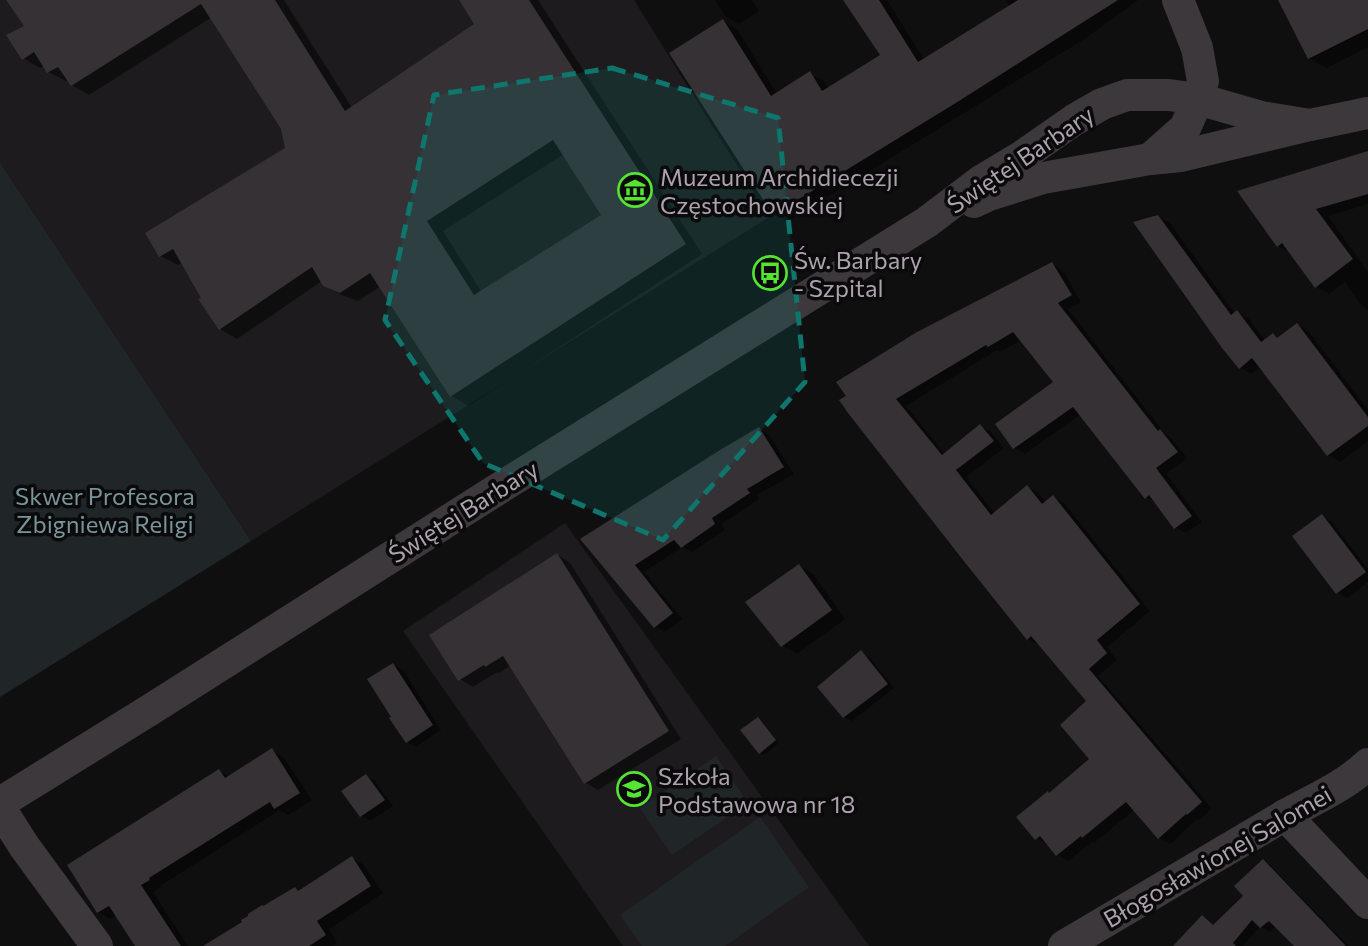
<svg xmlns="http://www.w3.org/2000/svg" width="1368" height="946" viewBox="0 0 1368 946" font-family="Commissioner,sans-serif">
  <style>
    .built { fill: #1d1b1d }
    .green { fill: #202528 }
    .shadow { fill: #0007; fill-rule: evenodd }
    .building { fill: #353135; fill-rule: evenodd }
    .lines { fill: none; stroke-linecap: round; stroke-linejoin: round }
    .minor { stroke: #3c383c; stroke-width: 32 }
    .marked { fill: #0f766e; fill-opacity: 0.2; stroke: #0f766e; stroke-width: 5; stroke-dasharray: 14 9; stroke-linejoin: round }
    .labels { text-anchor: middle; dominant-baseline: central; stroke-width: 7; stroke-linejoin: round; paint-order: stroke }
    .street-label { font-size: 24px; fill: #aea1b0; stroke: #0b0a0b }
    .poi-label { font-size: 24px; fill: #aea1b0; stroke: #0b0a0b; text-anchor: start }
    .park-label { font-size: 24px; fill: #79949b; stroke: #0b0a0b }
  </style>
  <rect width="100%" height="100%" fill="#100f10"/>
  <!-- built -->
  <g class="built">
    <path d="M0 0H634L769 217 251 541 0 162Z"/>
    <path d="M565 523 869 946H623L403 631Z"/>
  </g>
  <!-- green -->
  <g class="green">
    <path d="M0 162 251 541 0 697Z"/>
    <path d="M716 756 748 803 672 855 640 808Z"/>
    <path d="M760 817 809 887 725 946H642L620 915Z"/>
  </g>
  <!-- shadow -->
  <g class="shadow">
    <path d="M9 0H284L352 108 477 24 461 0H538L702 254 469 406 452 396 381 286 358 301 342 295 324 285 322 281 237 339 220 329 183 262 178 265 161 256 287 149 283 129 212 17 89 95 72 85 69 80 66 81 49 72 45 65 40 68 23 58 26 27ZM564 154 603 215 482 293 443 231Z"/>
    <path d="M715 0H751L759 11 739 24 725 16Z"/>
    <path d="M845 0H887L924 60 1010 7 1006 0H1138L1083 40 788 221 774 214 723 21 737 29 777 94 810 74 824 81 828 89 882 56Z"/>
    <path d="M1280 0H1368V47L1327 68 1309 58Z"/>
    <path d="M1368 152V204L1328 216 1368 272V310L1362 306 1345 282 1329 294 1316 287 1291 253 1278 246Z"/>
    <path d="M1158 216 1170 223 1235 314 1237 312 1249 319 1265 341 1273 335 1279 339 1298 325 1309 332 1368 410V441L1340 462 1329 455 1261 367 1251 374 1240 367Z"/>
    <path d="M1052 264 1063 271 1081 302 1068 309 1165 434 1171 438 1187 458 1166 474 1202 522 1186 533 1175 527 1157 503 1146 497 1081 414 1025 454 1014 448 1056 383 1021 340 1000 352 997 350 906 406 945 454 980 426 991 432 1004 448 966 477 995 514 1027 487 1038 493 1046 503 1053 497 1064 503 1150 611 1107 647 1117 660 1098 676 1212 808 1199 820 1197 819 1170 844 1159 838 1135 809 1094 843 1092 842 1068 861 1058 855 1048 844 1047 845 1037 838 1050 794 1092 759 1089 701 1039 645 1028 639 850 412Z"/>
    <path d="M759 429 769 435 794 474 757 495 759 499 721 524 725 530 692 552 682 547 644 572 682 619 665 632 655 626 582 539Z"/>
    <path d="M1322 516 1332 522 1368 569V582L1347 598 1337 592Z"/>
    <path d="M558 555 570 563 681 739 598 790 586 783 511 665 499 673 497 672 473 687 460 679Z"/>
    <path d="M800 566 813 574 845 619 797 654 783 646 747 603Z"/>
    <path d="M861 653 869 657 894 688 852 721 844 717Z"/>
    <path d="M393 665 403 670 441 730 416 747 407 742Z"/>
    <path d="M758 719 762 721 779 743 764 755 760 752Z"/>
    <path d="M272 750 284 758 312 800 288 815 280 810 160 886 161 887 153 892 188 946H137L117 915 110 919 98 912 219 771 230 777Z"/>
    <path d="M366 776 375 781 393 806 370 821 361 815Z"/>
    <path d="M352 858 364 865 383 893 329 929 337 943 332 946H206L295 889 299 892Z"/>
    <path d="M1263 861 1271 866 1348 946H1296L1275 927 1270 932 1260 926 1243 946H1185L1202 918 1214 926 1245 896Z"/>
  </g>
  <!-- building -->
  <g class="building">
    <path d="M6 0H275L345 111 474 24 459 0H529L686 244 450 397 370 273 340 293 323 286 312 267 219 330 198 299 201 298 173 249 159 257 145 233 285 148 281 129 201 4 71 86 58 67 47 73 34 52 22 60 6 35 24 26ZM553 140 601 215 474 295 427 221Z"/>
    <path d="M843 0H879L918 62 1018 0H1118L959 101 773 215 669 53 723 19 771 96 810 71 822 91 880 55Z"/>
    <path d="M1278 0H1368V29L1308 59Z"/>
    <path d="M1368 151V194L1316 209 1353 259 1315 288 1282 243 1277 247 1237 191Z"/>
    <path d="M1158 215 1231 315 1237 310 1261 342 1273 333 1277 338 1297 323 1368 417V426L1327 456 1252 358 1239 369 1222 348 1133 222Z"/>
    <path d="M1052 262 1072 295 1058 303 1158 431 1160 429 1178 452 1156 468 1192 516 1174 529 1149 495 1145 499 1073 407 1013 449 995 424 1053 382 1013 332 988 347 986 345 896 399 942 455 980 424 994 441 956 470 991 515 1027 485 1042 504 1053 495 1140 604 1097 640 1107 653 1089 669 1202 802 1187 815 1186 814 1158 839 1126 802 1082 838 1081 836 1056 856 1040 836 1035 840 1016 817 1048 791 1049 793 1089 759 1060 725 1086 701 1031 636 1027 640 963 560 848 413 839 400 846 396 836 382 917 332Z"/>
    <path d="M759 427 784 467 747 489 750 493 712 518 715 524 681 548 674 540 635 565 673 613 654 628 580 539 720 450Z"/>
    <path d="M1322 514 1366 572 1336 594 1292 536Z"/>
    <path d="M557 553 669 731 584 784 503 656 485 667 484 665 458 681 429 635Z"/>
    <path d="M799 564 832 610 781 647 745 602Z"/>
    <path d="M861 650 888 684 843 718 817 687Z"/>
    <path d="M393 663 433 725 406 743 389 718 391 717 367 679Z"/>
    <path d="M758 717 776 740 759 754 740 730Z"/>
    <path d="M272 748 300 793 274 809 270 802 149 878 150 880 141 885 181 946H135L109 906 97 913 67 865 219 769 225 778Z"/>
    <path d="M366 774 385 800 360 817 341 791Z"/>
    <path d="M352 856 371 886 317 921 326 935 309 946H203L242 922 241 920 248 916V914L262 905 263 906 295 887 298 891Z"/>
    <path d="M1263 859 1346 946H1294L1269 921 1260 928 1252 920 1233 943 1236 946H1173L1202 915 1213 925 1243 896 1234 886Z"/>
  </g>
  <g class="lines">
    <!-- minor -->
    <g class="minor">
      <path d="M1150 159 1185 128 1198 99 1203 81 1197 48 1178 0"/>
      <path d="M974 202 989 195 1043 178 1150 159 1181 156 1310 125 1368 113"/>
      <path d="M0 803 153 708 498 489 927 222 981 181 1021 157 1074 120 1102 104 1127 95H1169L1198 99 1261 117 1310 125"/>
      <path d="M0 808 24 846 97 946"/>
      <path d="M1285 815 1368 903"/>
      <path d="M1064 946C1135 904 1206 862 1277 820 1307 802 1342 789 1368 764"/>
    </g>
  </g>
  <!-- marked area -->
  <path class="marked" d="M612 68 778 118 805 382 663 540 483 463 385 320 434 95Z"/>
  <!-- icons -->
  <defs>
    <g id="museum-ring" transform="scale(1.75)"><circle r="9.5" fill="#0b0a0b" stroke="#55e434" stroke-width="1.5"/><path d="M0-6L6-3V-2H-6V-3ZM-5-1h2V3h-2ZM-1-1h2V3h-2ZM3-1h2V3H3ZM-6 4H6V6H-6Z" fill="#55e434"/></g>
    <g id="bus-ring" transform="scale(1.75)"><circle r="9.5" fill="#0b0a0b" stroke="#55e434" stroke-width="1.5"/><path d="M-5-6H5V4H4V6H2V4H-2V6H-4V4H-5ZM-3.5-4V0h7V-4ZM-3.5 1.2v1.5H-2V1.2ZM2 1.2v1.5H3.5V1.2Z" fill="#55e434"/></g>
    <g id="school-ring" transform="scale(1.75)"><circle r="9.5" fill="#0b0a0b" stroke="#55e434" stroke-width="1.5"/><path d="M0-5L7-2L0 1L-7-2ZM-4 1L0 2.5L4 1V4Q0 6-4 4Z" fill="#55e434"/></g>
  </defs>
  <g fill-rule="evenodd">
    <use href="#museum-ring" x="635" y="190"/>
    <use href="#bus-ring" x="770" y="273"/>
    <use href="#school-ring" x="634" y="789"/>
  </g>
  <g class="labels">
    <!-- street labels -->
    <g class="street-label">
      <text transform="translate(1020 159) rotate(-34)">Świętej Barbary</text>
      <text transform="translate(463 511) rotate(-32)">Świętej Barbary</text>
      <text transform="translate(1217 856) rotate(-30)">Błogosławionej Salomei</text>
    </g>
    <!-- poi labels -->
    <g class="poi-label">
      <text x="660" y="176">Muzeum Archidiecezji<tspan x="660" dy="28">Częstochowskiej</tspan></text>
      <text x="794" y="259">Św. Barbary<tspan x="794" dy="28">- Szpital</tspan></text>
      <text x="658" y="775">Szkoła<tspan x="658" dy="28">Podstawowa nr 18</tspan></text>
    </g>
    <!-- park labels -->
    <g class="park-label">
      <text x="105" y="495">Skwer Profesora<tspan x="105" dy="28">Zbigniewa Religi</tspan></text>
    </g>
  </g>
</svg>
